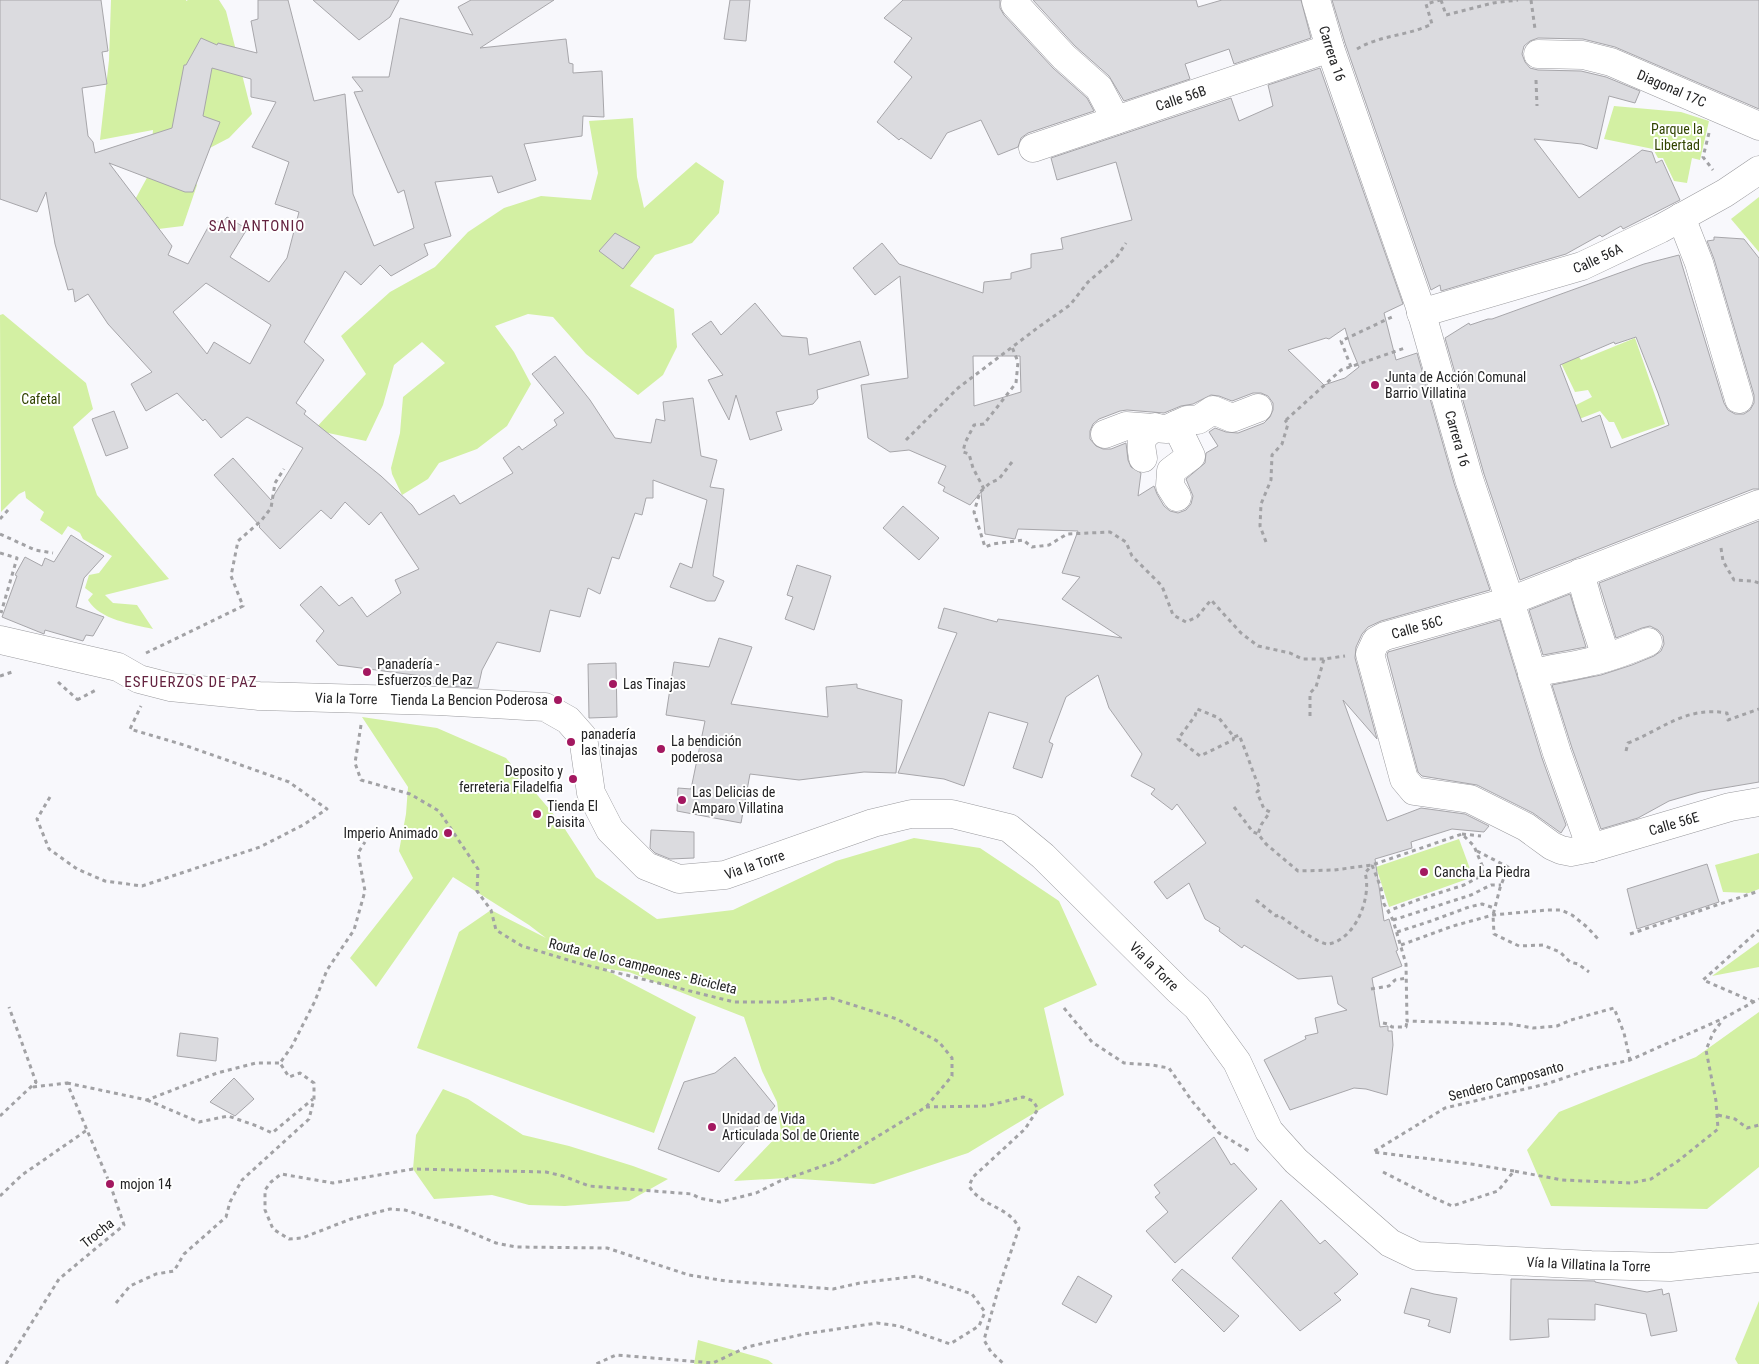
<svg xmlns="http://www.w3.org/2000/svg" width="1759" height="1364" viewBox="0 0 1759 1364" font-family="'Roboto Condensed',sans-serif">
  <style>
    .green { fill: #d3f0a3 }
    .building { fill: #dbdbdf; stroke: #a7a6aa; fill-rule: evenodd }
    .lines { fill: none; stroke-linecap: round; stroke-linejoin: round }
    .minor-casing { stroke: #9a9a9e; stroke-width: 29 }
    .path { stroke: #a2a2a5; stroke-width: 3; stroke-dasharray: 4 4; stroke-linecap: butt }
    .minor { stroke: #fff; stroke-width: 28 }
    .poi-dot { fill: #a31860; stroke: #fff; stroke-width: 2 }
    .labels { text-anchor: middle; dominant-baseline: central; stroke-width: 4; stroke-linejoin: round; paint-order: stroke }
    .street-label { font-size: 14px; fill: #232324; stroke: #fff }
    .park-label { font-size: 14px; fill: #314400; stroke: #fff }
    .poi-label { font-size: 14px; fill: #232324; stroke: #fff; text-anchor: start }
    .neighbourhood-label { font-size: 15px; letter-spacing: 1px; fill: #642340; stroke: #fff }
  </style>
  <rect width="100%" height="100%" fill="#f8f8fc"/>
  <!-- green -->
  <g class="green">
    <path d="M111 0H186V1L188 0H219L226 11 252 114 229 138 181 163 197 185 183 226 150 230 131 207 149 174 153 130 100 140 109 60Z"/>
    <path d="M1614 106 1681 112 1709 121 1700 160 1692 158 1687 183 1674 181 1663 158H1658L1653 149 1604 139Z"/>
    <path d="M633 118 637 177 644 208 696 162 724 181 719 213 692 243 655 255 630 286 674 309 677 347 663 375 638 395 586 354 553 317 528 314 495 326 514 352 531 384 507 426 477 449 439 463 428 479 402 495 392 474 391 468 400 433 403 397 445 363 422 342 394 365 383 405 366 441 314 430 366 374 341 336 390 292 435 267 468 232 504 208 541 196 591 200 598 173 589 121Z"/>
    <path d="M1759 197V252L1731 219Z"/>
    <path d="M3 314 86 383 93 409 73 427 97 495 169 579 105 595 113 603 137 605 153 629C132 624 100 620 88 600L93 594 85 588 89 575 99 573 112 556 83 539 80 533 68 526 62 535 40 520 44 512 26 498 25 491 19 494 1 512 0 315Z"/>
    <path d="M1635 338 1665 424 1622 439 1614 422H1609L1600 411 1543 433 1556 415 1592 397 1588 390 1575 392 1560 361 1573 348 1581 360Z"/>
    <path d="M362 717 437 728 506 758 561 823 596 877 657 919 733 910 836 861 914 838 980 848 1059 901 1097 985 1044 1008 1064 1095 968 1153 874 1184 786 1178 734 1181 781 1132 777 1102 762 1071 744 1017 629 972 602 968 696 1017 654 1133 417 1048 459 932 491 910 546 938 529 925 453 877 376 987 350 958 413 878 399 851 406 814 408 787Z"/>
    <path d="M1459 839 1473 877 1389 907 1376 867Z"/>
    <path d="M1759 853V889L1749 893 1723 892 1715 865Z"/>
    <path d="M1759 942V967L1712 976Z"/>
    <path d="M1759 1012V1167L1707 1209 1551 1206 1527 1150 1559 1112 1696 1057Z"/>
    <path d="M443 1089 468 1099 523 1135 569 1146 633 1166 668 1179 629 1201 565 1206 529 1205 492 1195 434 1199 413 1169 416 1135Z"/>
    <path d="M1759 1301V1364H1738L1735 1359Z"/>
    <path d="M698 1340 768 1360 773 1364H694Z"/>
  </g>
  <!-- building -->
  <g class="building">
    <path d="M0 0H101L108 51 102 52 107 84 82 88 88 136 93 142 95 153 172 128 184 65H186L201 38 217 45 218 43 257 53 251 21 258 19V0H288L314 101 345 94 353 194 374 246 414 228 404 190 398 193 354 92 363 91 352 77H389L400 18 473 35 458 7 471 0H554L480 48 566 39 569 63 573 64V73L602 71 604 117 583 116 582 136 524 144 536 180 498 193 492 176 435 182 451 236 424 244 428 255 391 276 380 265 361 285 345 271 304 342 324 360 296 403 306 411 304 414 381 476 412 505 419 515 454 495 460 504 513 473 503 458 519 446 522 450 557 425 554 420 564 413 532 374 555 356 590 400 615 438 651 443 656 419 665 421 663 402 693 398 701 456 717 460 710 487 724 489 713 576 724 581 715 601H707L670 587 680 563 692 568 707 500 653 480V498H646L642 515 635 513 619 559 612 557 600 594 588 588 580 617 550 610 540 652 497 642 482 670 478 688 447 686 421 681 422 676 338 665 316 641 324 631 300 605 321 586 339 606 352 597 367 617 401 593 395 580 419 569 381 512 369 525 345 502 331 519 321 510 280 549 259 527 260 526 214 475 233 458 271 500 303 448 247 417 221 438 205 419 203 421 177 393 146 411 131 384 152 372 108 324 88 294 75 302 73 289 68 290 55 244 46 192 37 212 0 199ZM212 68 251 79V97L276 102 252 147 289 162 275 204 299 212 287 258 269 282 230 257 247 229 227 217 222 223 212 220 188 264 168 255 172 246 109 163 185 192H193L220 122 203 116ZM206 283 271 325 250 364 214 342 207 354 173 312Z"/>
    <path d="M313 0H399L390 17 359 40Z"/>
    <path d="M730 0H750L746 41 724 39Z"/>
    <path d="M903 0H1000V8L1004 15 1053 68 1087 98 1094 111 1028 133 1021 138 1018 147 998 155 981 120 947 133 931 159 901 138 899 140 877 122 912 77 894 62 912 38 884 18Z"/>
    <path d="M1033 0H1196L1198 7 1222 0H1301L1311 38 1234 64 1229 49 1185 64 1190 79 1124 101 1109 76 1075 46Z"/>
    <path d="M1332 0H1759V109L1615 47 1583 39 1538 38 1530 41 1524 46 1522 54 1525 62 1530 68 1538 70 1581 71 1606 77 1640 91 1635 103 1609 96 1597 149 1582 144 1534 139 1579 198 1642 150 1652 152 1656 163 1662 160 1680 200 1623 229 1621 226 1602 237 1600 235 1566 254 1441 291 1440 285 1431 290 1345 43Z"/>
    <path d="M1320 68 1403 304 1384 313 1396 360 1417 353 1454 483 1490 590 1381 621 1368 627 1362 634 1356 647 1355 658 1377 739 1343 700 1387 821 1421 808 1465 814 1489 826 1484 832 1452 829 1411 842 1412 848 1375 859 1384 921 1389 919 1398 950 1396 951 1402 966 1372 978 1380 1027 1388 1026V1031H1392L1393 1045 1387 1095 1366 1089 1354 1088 1290 1110 1264 1060 1306 1039 1305 1036 1318 1033 1315 1018 1347 1010 1338 1004 1332 976 1298 979 1244 945 1242 948 1219 931 1220 928 1205 919 1189 883 1167 899 1154 882 1206 843 1177 804 1172 810 1151 794 1155 789 1131 776 1142 754 1109 708 1098 675 1066 697 1049 742 1053 744 1042 778 1013 768 1028 723 989 712 964 786 944 779 898 773 957 633 938 628 944 608 997 622 998 619 1122 638 1062 599 1080 577 1062 573 1078 531 1018 529 1015 539 985 534 981 492 970 505 943 491 945 487 938 483 946 466 909 450 890 452 868 438 861 385 908 378 900 276 875 295 853 268 882 243 899 264 983 293 984 282 1011 279V273L1031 268V254L1063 249 1061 238 1132 220 1116 162 1057 180 1051 158 1231 98 1239 121 1273 106 1268 85ZM1345 328 1350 345 1359 367 1345 378 1324 385 1288 350 1326 338 1329 339ZM973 356H1020L1021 392 974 406ZM1253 393H1261L1268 396 1273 403V410L1270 417 1264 423 1238 433 1226 432 1215 428 1209 432 1218 446 1206 453 1205 463 1186 479 1193 496 1191 504 1186 510 1178 513 1170 511 1164 506 1157 494 1154 486 1138 496 1141 473 1131 467 1128 460 1126 443 1111 449H1103L1096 446 1090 439V431L1093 424 1099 419 1120 411 1127 410 1164 413 1181 406 1193 404 1211 395 1219 396 1232 401Z"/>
    <path d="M615 233 640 247 623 269 599 251Z"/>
    <path d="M1714 237 1744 239 1759 258V489H1753L1520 580 1484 474 1445 338 1469 323 1470 325 1488 319H1492L1644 264 1679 255 1724 403 1728 410 1735 414H1744L1750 410 1754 403V395L1714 259 1707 241 1714 240ZM1636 337 1658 393 1669 425 1611 448 1600 415 1582 422 1560 365 1614 342 1615 344Z"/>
    <path d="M755 303 782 336 807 338 809 355 860 341 869 375 817 390 818 398 813 404 776 412 782 430 750 440 736 395 729 420 708 380 723 375 692 334 711 321 721 335Z"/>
    <path d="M114 411 128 448 106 456 92 419Z"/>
    <path d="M903 506 939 538 919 560 883 528Z"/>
    <path d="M1759 521V782L1700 792 1669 801 1638 818 1601 829 1572 748 1552 685 1601 675 1632 665 1654 656 1661 651 1664 644 1663 636 1658 630 1650 626 1642 628 1616 638 1599 583Z"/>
    <path d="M71 535 104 556 84 578 76 607 104 617 93 636 86 635 83 641 45 630 44 634 2 617 17 576 15 575 25 557 42 566 45 558 54 562Z"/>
    <path d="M797 565 831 576 814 630 785 619 793 597 787 595Z"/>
    <path d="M1570 594 1586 647 1543 655 1529 610Z"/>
    <path d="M1500 620 1542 758 1566 825 1561 833 1533 813 1477 785 1422 776 1418 772 1387 655 1388 652Z"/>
    <path d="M719 638 752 647 731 704 828 717 826 687 857 684V688L902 700 896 773 864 772 799 780 750 774 741 823 677 811 678 788 691 789 705 721 666 715 674 662 709 667Z"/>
    <path d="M616 663 617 717 589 718 588 664Z"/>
    <path d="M651 830 694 832V858L670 859 655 853 650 848Z"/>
    <path d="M1707 864 1719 902 1637 929 1627 889Z"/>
    <path d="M180 1033 218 1038 216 1061 177 1056Z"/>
    <path d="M735 1057 775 1106 719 1172 658 1149 684 1082 715 1073Z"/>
    <path d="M234 1078 254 1099 235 1116 210 1102Z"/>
    <path d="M1214 1137 1231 1165 1234 1163 1257 1189 1175 1263 1146 1231 1168 1212 1155 1197 1160 1193 1154 1185Z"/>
    <path d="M1281 1200 1320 1244 1325 1240 1358 1274 1336 1293H1334L1341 1300 1300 1331 1232 1258Z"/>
    <path d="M1182 1269 1239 1316 1224 1332 1172 1280Z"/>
    <path d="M1078 1276 1112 1296 1096 1323 1062 1304Z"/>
    <path d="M1511 1279 1595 1281V1282L1647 1292 1662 1289 1663 1295 1669 1293 1677 1331 1651 1336 1646 1314 1595 1304V1320L1548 1319 1549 1337 1510 1340Z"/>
    <path d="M1411 1288 1434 1294 1457 1298 1450 1333 1428 1326 1430 1320 1404 1313Z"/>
  </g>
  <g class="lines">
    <!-- minor casing -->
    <g class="minor-casing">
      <g id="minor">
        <path id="s1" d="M1316 0 1330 48 1419 304 1469 479 1510 601 1557 753 1591 848"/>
        <path d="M1015 4 1064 57 1099 88 1116 120"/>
        <path id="s2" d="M1538 54 1583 55 1611 62 1759 126"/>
        <path id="s3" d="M1033 148 1330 48"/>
        <path d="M1681 217 1699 263 1739 399"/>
        <path id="s4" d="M1421 313 1582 266 1660 229 1725 193 1759 170"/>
        <path d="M1176 425 1191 456 1171 471 1170 486 1177 497"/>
        <path d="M1105 434 1126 426 1167 429 1187 420H1198L1213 410 1232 418 1258 408"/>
        <path d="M1143 458C1140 440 1140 438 1155 427"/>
        <path id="s5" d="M1759 504 1510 601 1385 636 1376 641 1370 654 1404 779 1414 791 1470 799 1526 827 1552 846 1561 850 1571 852 1591 848 1730 807 1759 802"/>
        <path d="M1580 573 1589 605 1606 657"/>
        <path id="s6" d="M0 640 118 667 139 679 170 687 259 696 438 701 545 707 568 720 583 737 591 793 610 830 646 866 679 879 725 875 873 823 911 814H952L1009 828 1043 856 1178 990 1197 1007 1237 1062 1269 1131 1296 1161 1390 1243 1417 1256 1591 1265 1670 1267 1759 1258"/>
        <path d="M1532 674C1551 668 1570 667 1589 662 1609 658 1629 650 1648 642"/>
      </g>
    </g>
    <!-- path -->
    <g class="path">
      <path d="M1441 0 1446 15 1493 3 1518 0"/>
      <path d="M1531 0 1535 29"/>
      <path d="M1357 49C1380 35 1408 36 1432 24L1426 4 1440 0"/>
      <path d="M1536 80 1537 106"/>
      <path d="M1709 133 1703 157 1713 170"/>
      <path d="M1351 367 1341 341 1394 316"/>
      <path d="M1286 420 1341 370 1405 348"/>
      <path d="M906 440 958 388 1040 326 1070 305 1088 282 1116 258 1126 243"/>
      <path d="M1012 462 999 479 990 483 980 492 974 512 985 547 993 544 1023 540 1032 547 1049 545 1067 534 1110 532 1126 542 1132 556 1162 586 1173 615 1186 622 1197 617 1211 600 1241 633 1258 646 1290 653 1302 659H1324"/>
      <path d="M984 489 973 468 969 454 963 452 965 443 974 425 984 424 1016 383 1018 362 1012 347"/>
      <path d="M0 519 9 509"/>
      <path d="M0 534 35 550 53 553"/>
      <path d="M1266 542 1260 526 1261 504 1271 480 1272 455 1282 444 1288 424 1285 420"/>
      <path d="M1721 548 1723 561 1734 580 1753 581 1759 583"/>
      <path d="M0 553 17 558 1 613"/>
      <path d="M146 653 243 606 231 576 238 541 261 521 271 508 275 483 284 469"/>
      <path d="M0 676 12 672"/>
      <path d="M58 682 78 700"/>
      <path d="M77 700 96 690"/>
      <path d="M1310 716V693L1316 687 1324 659 1345 656"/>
      <path d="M361 725 355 763 361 780 410 794 439 811 478 869 477 891 491 910 496 930 522 946 578 963 734 1002H784L831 998 897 1019 939 1042 952 1058V1076L926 1107 837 1161 780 1181 756 1193 720 1202 699 1198 692 1194 589 1186 563 1176 546 1172 413 1169 333 1183 281 1174 271 1182 265 1190V1210L273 1229 289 1239 302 1238 351 1219 390 1209 405 1210 458 1227 496 1243 516 1247 607 1248 689 1275 726 1281 833 1289 860 1283 917 1276 972 1294 985 1312 979 1326 950 1344 899 1326 877 1323 804 1334 747 1347 713 1363 616 1355 596 1364"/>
      <path d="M1234 737 1233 740 1200 756 1178 739 1195 716 1197 709 1219 718 1234 737 1239 735C1247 753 1252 771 1260 789L1257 792 1264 809 1270 812 1261 825 1258 834"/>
      <path d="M1626 751 1628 743C1663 729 1686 706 1727 713L1728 720 1759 709"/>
      <path d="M50 797 37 819 49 849 77 869 105 881 142 886 260 847 303 825 327 809 289 782 184 745 130 729 141 706"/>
      <path d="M1234 807 1253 832 1258 834 1266 844 1298 871 1334 870 1372 865 1462 834 1474 846 1484 870 1479 877 1464 885 1420 899 1388 911"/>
      <path d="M1462 834 1481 836"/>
      <path d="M1477 851 1508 867 1500 888 1493 915 1494 934 1519 946 1543 945 1560 952 1570 962 1578 964 1589 972"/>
      <path d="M1372 865 1381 888 1384 904 1393 920 1406 964 1407 1021 1510 1024 1533 1028 1557 1026 1571 1020 1614 1008 1624 1033 1630 1060"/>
      <path d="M1256 900 1276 916 1279 915C1286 921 1320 945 1328 944 1356 940 1372 896 1365 873L1372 865"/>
      <path d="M1393 920 1471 895 1491 885H1501"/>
      <path d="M1397 932 1431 921 1469 907 1482 904 1494 908"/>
      <path d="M1630 934 1759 891"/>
      <path d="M1401 945 1453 926 1493 915 1547 910H1561L1572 915 1587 927 1599 940"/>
      <path d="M1371 989 1389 986 1395 980 1407 978"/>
      <path d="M1754 1002 1703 980 1759 930"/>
      <path d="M1064 1008 1092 1042 1124 1063 1152 1065 1169 1068 1192 1101 1219 1133 1249 1151"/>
      <path d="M1383 1023 1388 1024 1392 1027H1406L1407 1021"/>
      <path d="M67 1083 147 1100 217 1073 256 1063H280"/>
      <path d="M147 1100 199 1122 228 1116 257 1126 272 1133 313 1099"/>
      <path d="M926 1107 986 1106 1023 1097 1033 1101 1038 1109 1025 1129 973 1177 969 1186C979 1203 998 1205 1012 1218 1015 1220 1017 1225 1019 1228L998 1290 984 1340 991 1352 1004 1364"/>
      <path d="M1718 1115 1735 1119 1747 1128 1759 1125"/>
      <path d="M0 1116 36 1082 9 1007"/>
      <path d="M1514 1171 1471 1164 1373 1152 1445 1108 1546 1084 1591 1069 1630 1060 1724 1018 1759 999"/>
      <path d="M1383 1172 1432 1197 1452 1206 1498 1191 1514 1171 1562 1180 1631 1183 1651 1179 1678 1161 1718 1129 1716 1101 1706 1050 1713 1033 1721 1022"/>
      <path d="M0 1196 22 1175 87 1130"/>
      <path d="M116 1303 130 1286 156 1274 174 1271 184 1254 226 1217 230 1202 242 1180 309 1119 314 1099V1083L300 1073 289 1077 280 1063 292 1046 315 1001 327 970 354 930 365 891 358 853 365 842"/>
      <path d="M6 1364 59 1279 124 1225 110 1184 67 1083 33 1087 36 1082"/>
    </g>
    <!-- minor -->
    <use href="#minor" class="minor"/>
  </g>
  <!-- markers -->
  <g class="poi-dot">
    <circle cx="1375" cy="385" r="5"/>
    <circle cx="367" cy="672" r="5"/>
    <circle cx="613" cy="684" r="5"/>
    <circle cx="558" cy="700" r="5"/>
    <circle cx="571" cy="742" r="5"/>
    <circle cx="661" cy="749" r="5"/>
    <circle cx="573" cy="779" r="5"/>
    <circle cx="682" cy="800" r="5"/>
    <circle cx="537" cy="814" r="5"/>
    <circle cx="448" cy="833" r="5"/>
    <circle cx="1424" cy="872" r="5"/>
    <circle cx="712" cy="1127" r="5"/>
    <circle cx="110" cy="1184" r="5"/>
  </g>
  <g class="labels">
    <!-- street labels -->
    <g class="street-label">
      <text stroke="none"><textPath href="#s1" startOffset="56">Carrera 16</textPath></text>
      <text stroke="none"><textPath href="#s2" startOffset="140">Diagonal 17C</textPath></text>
      <text stroke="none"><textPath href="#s3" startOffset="156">Calle 56B</textPath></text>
      <text stroke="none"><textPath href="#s4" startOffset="185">Calle 56A</textPath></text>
      <text stroke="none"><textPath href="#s1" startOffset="461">Carrera 16</textPath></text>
      <text transform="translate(1417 627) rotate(-16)">Calle 56C</text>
      <text stroke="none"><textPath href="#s6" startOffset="354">Via la Torre</textPath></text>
      <text stroke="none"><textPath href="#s5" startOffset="845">Calle 56E</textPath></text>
      <text stroke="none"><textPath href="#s6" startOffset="864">Via la Torre</textPath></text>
      <text transform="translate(643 966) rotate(14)">Routa de los campeones - Bicicleta</text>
      <text stroke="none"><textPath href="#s6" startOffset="1329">Via la Torre</textPath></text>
      <text transform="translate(1506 1081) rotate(-15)">Sendero Camposanto</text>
      <text transform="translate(97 1233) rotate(-39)">Trocha</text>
      <text stroke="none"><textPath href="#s6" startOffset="1899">Vía la Villatina la Torre</textPath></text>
    </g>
    <!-- park labels -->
    <g class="park-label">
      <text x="1677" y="129">Parque la<tspan x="1677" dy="16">Libertad</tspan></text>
      <text x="41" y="399">Cafetal</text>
    </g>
    <!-- poi labels -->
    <g class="poi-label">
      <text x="1385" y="377">Junta de Acción Comunal<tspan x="1385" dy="16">Barrio Villatina</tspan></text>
      <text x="377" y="664">Panadería -<tspan x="377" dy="16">Esfuerzos de Paz</tspan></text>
      <text x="623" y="684">Las Tinajas</text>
      <text x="548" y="700" text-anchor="end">Tienda La Bencion Poderosa</text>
      <text x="581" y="734">panadería<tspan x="581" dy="16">las tinajas</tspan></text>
      <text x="671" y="741">La bendición<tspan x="671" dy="16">poderosa</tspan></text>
      <text x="563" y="771" text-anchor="end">Deposito y<tspan x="563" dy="16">ferreteria Filadelfia</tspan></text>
      <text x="692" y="792">Las Delicias de<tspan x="692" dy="16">Amparo Villatina</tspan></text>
      <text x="547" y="806">Tienda El<tspan x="547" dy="16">Paisita</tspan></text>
      <text x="438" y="833" text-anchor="end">Imperio Animado</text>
      <text x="1434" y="872">Cancha La Piedra</text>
      <text x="722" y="1119">Unidad de Vida<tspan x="722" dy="16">Articulada Sol de Oriente</tspan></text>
      <text x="120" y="1184">mojon 14</text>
    </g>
    <!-- neighbourhood labels -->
    <g class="neighbourhood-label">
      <text x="257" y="226">SAN ANTONIO</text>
      <text x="191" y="682">ESFUERZOS DE PAZ</text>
    </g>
  </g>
</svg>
